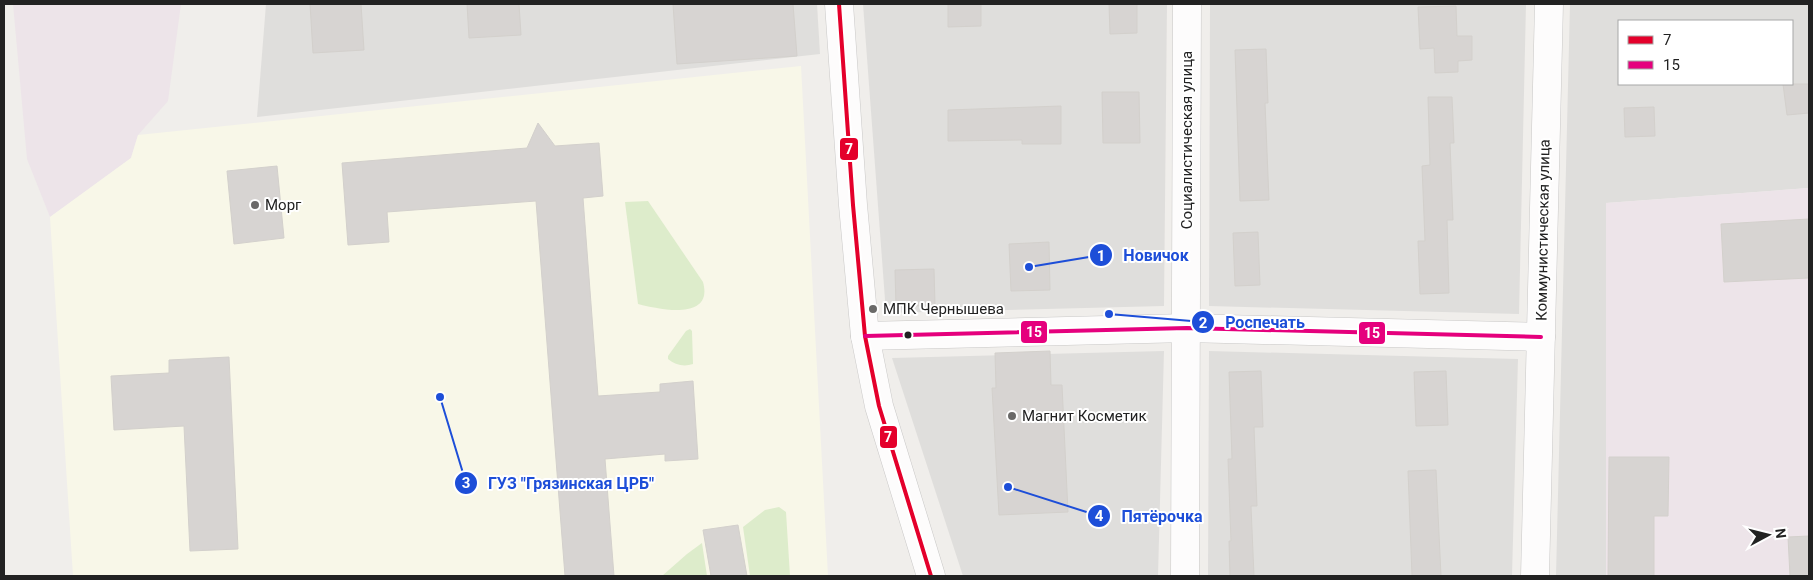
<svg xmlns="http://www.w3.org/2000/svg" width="1813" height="580" viewBox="0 0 1813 580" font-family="Roboto,sans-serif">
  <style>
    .residential { fill: #dfdedc; fill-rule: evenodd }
    .industrial { fill: #ede4e9 }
    .education { fill: #f8f7e8 }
    .grass { fill: #ddeccb }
    .building { fill: #d7d4d2; stroke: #d3d0cc }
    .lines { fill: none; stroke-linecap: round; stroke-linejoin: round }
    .minor-casing { stroke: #c9c8c7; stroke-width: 29 }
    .minor { stroke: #fdfcfc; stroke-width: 28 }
    .bus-1-casing { stroke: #fff; stroke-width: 8 }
    .bus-2-casing { stroke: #fff; stroke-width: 8 }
    .bus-1 { stroke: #e4002b; stroke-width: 4 }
    .bus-2 { stroke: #e5007d; stroke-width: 4 }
    .poi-dot { fill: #6a6968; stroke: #fff; stroke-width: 2 }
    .bus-dot { fill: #222; stroke: #fff; stroke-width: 2 }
    .labels { text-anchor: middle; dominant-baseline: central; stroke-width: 4; stroke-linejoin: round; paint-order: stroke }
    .street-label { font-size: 15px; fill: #222; stroke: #fff }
    .poi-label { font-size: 15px; fill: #222; stroke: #fff; text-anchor: start }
    .leader { fill: none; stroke: #1d4ed8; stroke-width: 2 }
    .callout-dot { fill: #1d4ed8; stroke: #fff; stroke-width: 2 }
    .mark-label { font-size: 15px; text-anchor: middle; font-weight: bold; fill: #fff }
    .callout-label { font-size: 16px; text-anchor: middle; font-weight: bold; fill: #1d4ed8; stroke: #fff; stroke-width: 4; stroke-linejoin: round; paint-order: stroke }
    .line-badge { stroke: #fff; stroke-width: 2 }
    .badge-label { font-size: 14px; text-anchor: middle; font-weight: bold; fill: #fff }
  </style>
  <rect width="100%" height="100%" fill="#f0eeeb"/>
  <!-- residential -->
  <g class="residential">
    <path d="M266 4H817L820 54 257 117Z"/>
    <path d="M863 4H1167L1164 306 886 313Z"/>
    <path d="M1210 4H1526L1519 314 1209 306Z"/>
    <path d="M1570 4H1809V188L1606 203V576H1556ZM1619 21H1792V84H1619Z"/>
    <path d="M1164 351 1158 576H963L892 358Z"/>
    <path d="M1209 351 1518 359 1512 576H1208Z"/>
  </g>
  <!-- industrial -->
  <g class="industrial">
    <path d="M13 4H181L168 101 138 135 131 158 50 217 27 159Z"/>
    <path d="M1809 188V576H1606V203Z"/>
  </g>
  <!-- education -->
  <path class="education" d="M801 66 828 576H73L50 217 131 158 138 135Z"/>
  <!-- grass -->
  <g class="grass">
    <path d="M648 201 703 282C714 322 658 309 638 304L625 202Z"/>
    <path d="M690 329 692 331 693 364C684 367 675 365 668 359V356L686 331Z"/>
    <path d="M779 507 786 512 790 576H750L743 527 765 510Z"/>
    <path d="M702 543 707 576H662L687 554Z"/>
  </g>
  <!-- building -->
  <g class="building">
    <path d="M310 4H361L364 50 313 53Z"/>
    <path d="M467 4H519L521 35 469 38Z"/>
    <path d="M673 4H793L797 56 677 64Z"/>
    <path d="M948 4H981V26L948 27Z"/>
    <path d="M1109 4H1137V33L1110 34Z"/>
    <path d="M1456 6 1457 36H1472V60L1458 61V72L1435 73 1434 48 1420 49 1418 7Z"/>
    <path d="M1266 49 1268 103H1265L1269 200 1240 201 1235 50Z"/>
    <path d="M1783 84H1809V113L1787 115Z"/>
    <path d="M1102 92H1139L1140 143H1103Z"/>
    <path d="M1428 97H1452L1454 143H1450L1453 220H1447L1449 293 1420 294 1418 241H1425L1422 166 1430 165Z"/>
    <path d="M1061 106V144H1022V140L948 141V110Z"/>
    <path d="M1654 107 1655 136 1625 137 1624 108Z"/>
    <path d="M538 123 555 146 599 143 603 196 583 198 598 396 660 392V384L693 381 698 459 665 461V454L605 459 614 576H565L536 201 387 212 389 242 348 245 342 163 527 148Z"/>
    <path d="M277 166 284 238 234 244 227 171Z"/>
    <path d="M1809 219V278L1724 282 1721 224Z"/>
    <path d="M1258 232 1260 285 1235 286 1233 233Z"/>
    <path d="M1049 242 1050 290 1011 291 1009 244Z"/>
    <path d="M934 269 935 305 896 307 895 270Z"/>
    <path d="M1050 351 1051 385H1062L1068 512 999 515 992 388H996L995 353Z"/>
    <path d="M229 357 238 549 190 551 184 426 114 430 111 376 169 373V360Z"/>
    <path d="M1261 371 1263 427H1254L1257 506H1251L1254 576H1230L1229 541H1231L1228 459H1232L1229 372Z"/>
    <path d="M1446 371 1448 425 1416 426 1414 372Z"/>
    <path d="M1609 457H1669L1668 516H1654V576H1608Z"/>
    <path d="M1436 470 1441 576H1412L1408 471Z"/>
    <path d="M738 525 747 576H711L703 530Z"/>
    <path d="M1809 536V576H1790L1788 537Z"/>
  </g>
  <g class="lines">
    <!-- minor casing -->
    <g class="minor-casing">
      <g id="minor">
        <path d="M839 4 853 205 865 336 879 406 931 576"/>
        <path d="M865 336 1187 328 1541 337"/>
        <path d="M1185 576 1187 4"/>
        <path d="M1535 576 1549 4"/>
      </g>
    </g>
    <!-- minor -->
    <use href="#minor" class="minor"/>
    <!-- bus-1 casing -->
    <g class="bus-1-casing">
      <path id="bus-1" d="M839 4 853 205 865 336 879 406 931 576"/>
    </g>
    <!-- bus-2 casing -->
    <g class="bus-2-casing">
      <path id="bus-2" d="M865 336 1187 328 1541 337"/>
    </g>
    <!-- bus-1 -->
    <use href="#bus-1" class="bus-1"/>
    <!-- bus-2 -->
    <use href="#bus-2" class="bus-2"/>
  </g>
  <!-- markers -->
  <g class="poi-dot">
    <circle cx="255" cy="205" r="5"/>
    <circle cx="873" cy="309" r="5"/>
    <circle cx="1012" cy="416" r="5"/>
  </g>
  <circle class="bus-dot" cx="908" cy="335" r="4.5"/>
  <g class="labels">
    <!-- street labels -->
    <g class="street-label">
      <text transform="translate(1187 140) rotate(-90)">Социалистическая улица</text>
      <text transform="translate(1543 230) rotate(-89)">Коммунистическая улица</text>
    </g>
    <!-- poi labels -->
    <g class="poi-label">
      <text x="265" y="205">Морг</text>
      <text x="883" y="309">МПК Чернышева</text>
      <text x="1022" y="416">Магнит Косметик</text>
    </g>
  </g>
  <!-- callouts -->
  <path class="leader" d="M1029 267L1101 255M1109 314L1203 322M440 397L466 483M1008 487L1099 516"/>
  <g class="callout-dot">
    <circle cx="1029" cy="267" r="5"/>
    <circle cx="1109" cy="314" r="5"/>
    <circle cx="440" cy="397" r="5"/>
    <circle cx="1008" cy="487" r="5"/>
    <circle cx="1101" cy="255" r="12"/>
    <circle cx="1203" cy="322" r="12"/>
    <circle cx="466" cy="483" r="12"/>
    <circle cx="1099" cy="516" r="12"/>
  </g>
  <g class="mark-label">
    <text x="1101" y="261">1</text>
    <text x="1203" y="328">2</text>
    <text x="466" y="488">3</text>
    <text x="1099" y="521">4</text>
  </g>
  <g class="callout-label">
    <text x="1156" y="261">Новичок</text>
    <text x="1265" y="328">Роспечать</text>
    <text x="571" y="489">ГУЗ "Грязинская ЦРБ"</text>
    <text x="1162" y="522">Пятёрочка</text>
  </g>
  <g class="line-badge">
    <rect x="839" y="137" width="20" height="24" rx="5" fill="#e4002b"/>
    <rect x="1020" y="320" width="28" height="24" rx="5" fill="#e5007d"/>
    <rect x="1358" y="321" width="28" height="24" rx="5" fill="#e5007d"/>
    <rect x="879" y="425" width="19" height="24" rx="5" fill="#e4002b"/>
  </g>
  <g class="badge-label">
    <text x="849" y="154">7</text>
    <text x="1034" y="337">15</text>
    <text x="1372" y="338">15</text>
    <text x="888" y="442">7</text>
  </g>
  <!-- border -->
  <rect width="1813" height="580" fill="none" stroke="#222222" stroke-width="10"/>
  <!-- legend -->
  <rect x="1618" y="20" width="175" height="65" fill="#ffffff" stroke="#a7a7a7"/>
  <rect x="1628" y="36" width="25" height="8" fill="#e4002b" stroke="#a7a7a7"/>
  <text x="1663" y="45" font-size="15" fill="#222222">7</text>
  <rect x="1628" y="61" width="25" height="8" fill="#e5007d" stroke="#a7a7a7"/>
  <text x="1663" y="70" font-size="15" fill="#222222">15</text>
  <!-- north arrow -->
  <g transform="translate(1768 535) rotate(83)" stroke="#ffffff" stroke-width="4" paint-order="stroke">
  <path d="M0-4L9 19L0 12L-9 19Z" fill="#222222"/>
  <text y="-8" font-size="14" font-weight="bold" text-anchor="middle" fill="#222222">N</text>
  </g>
</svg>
